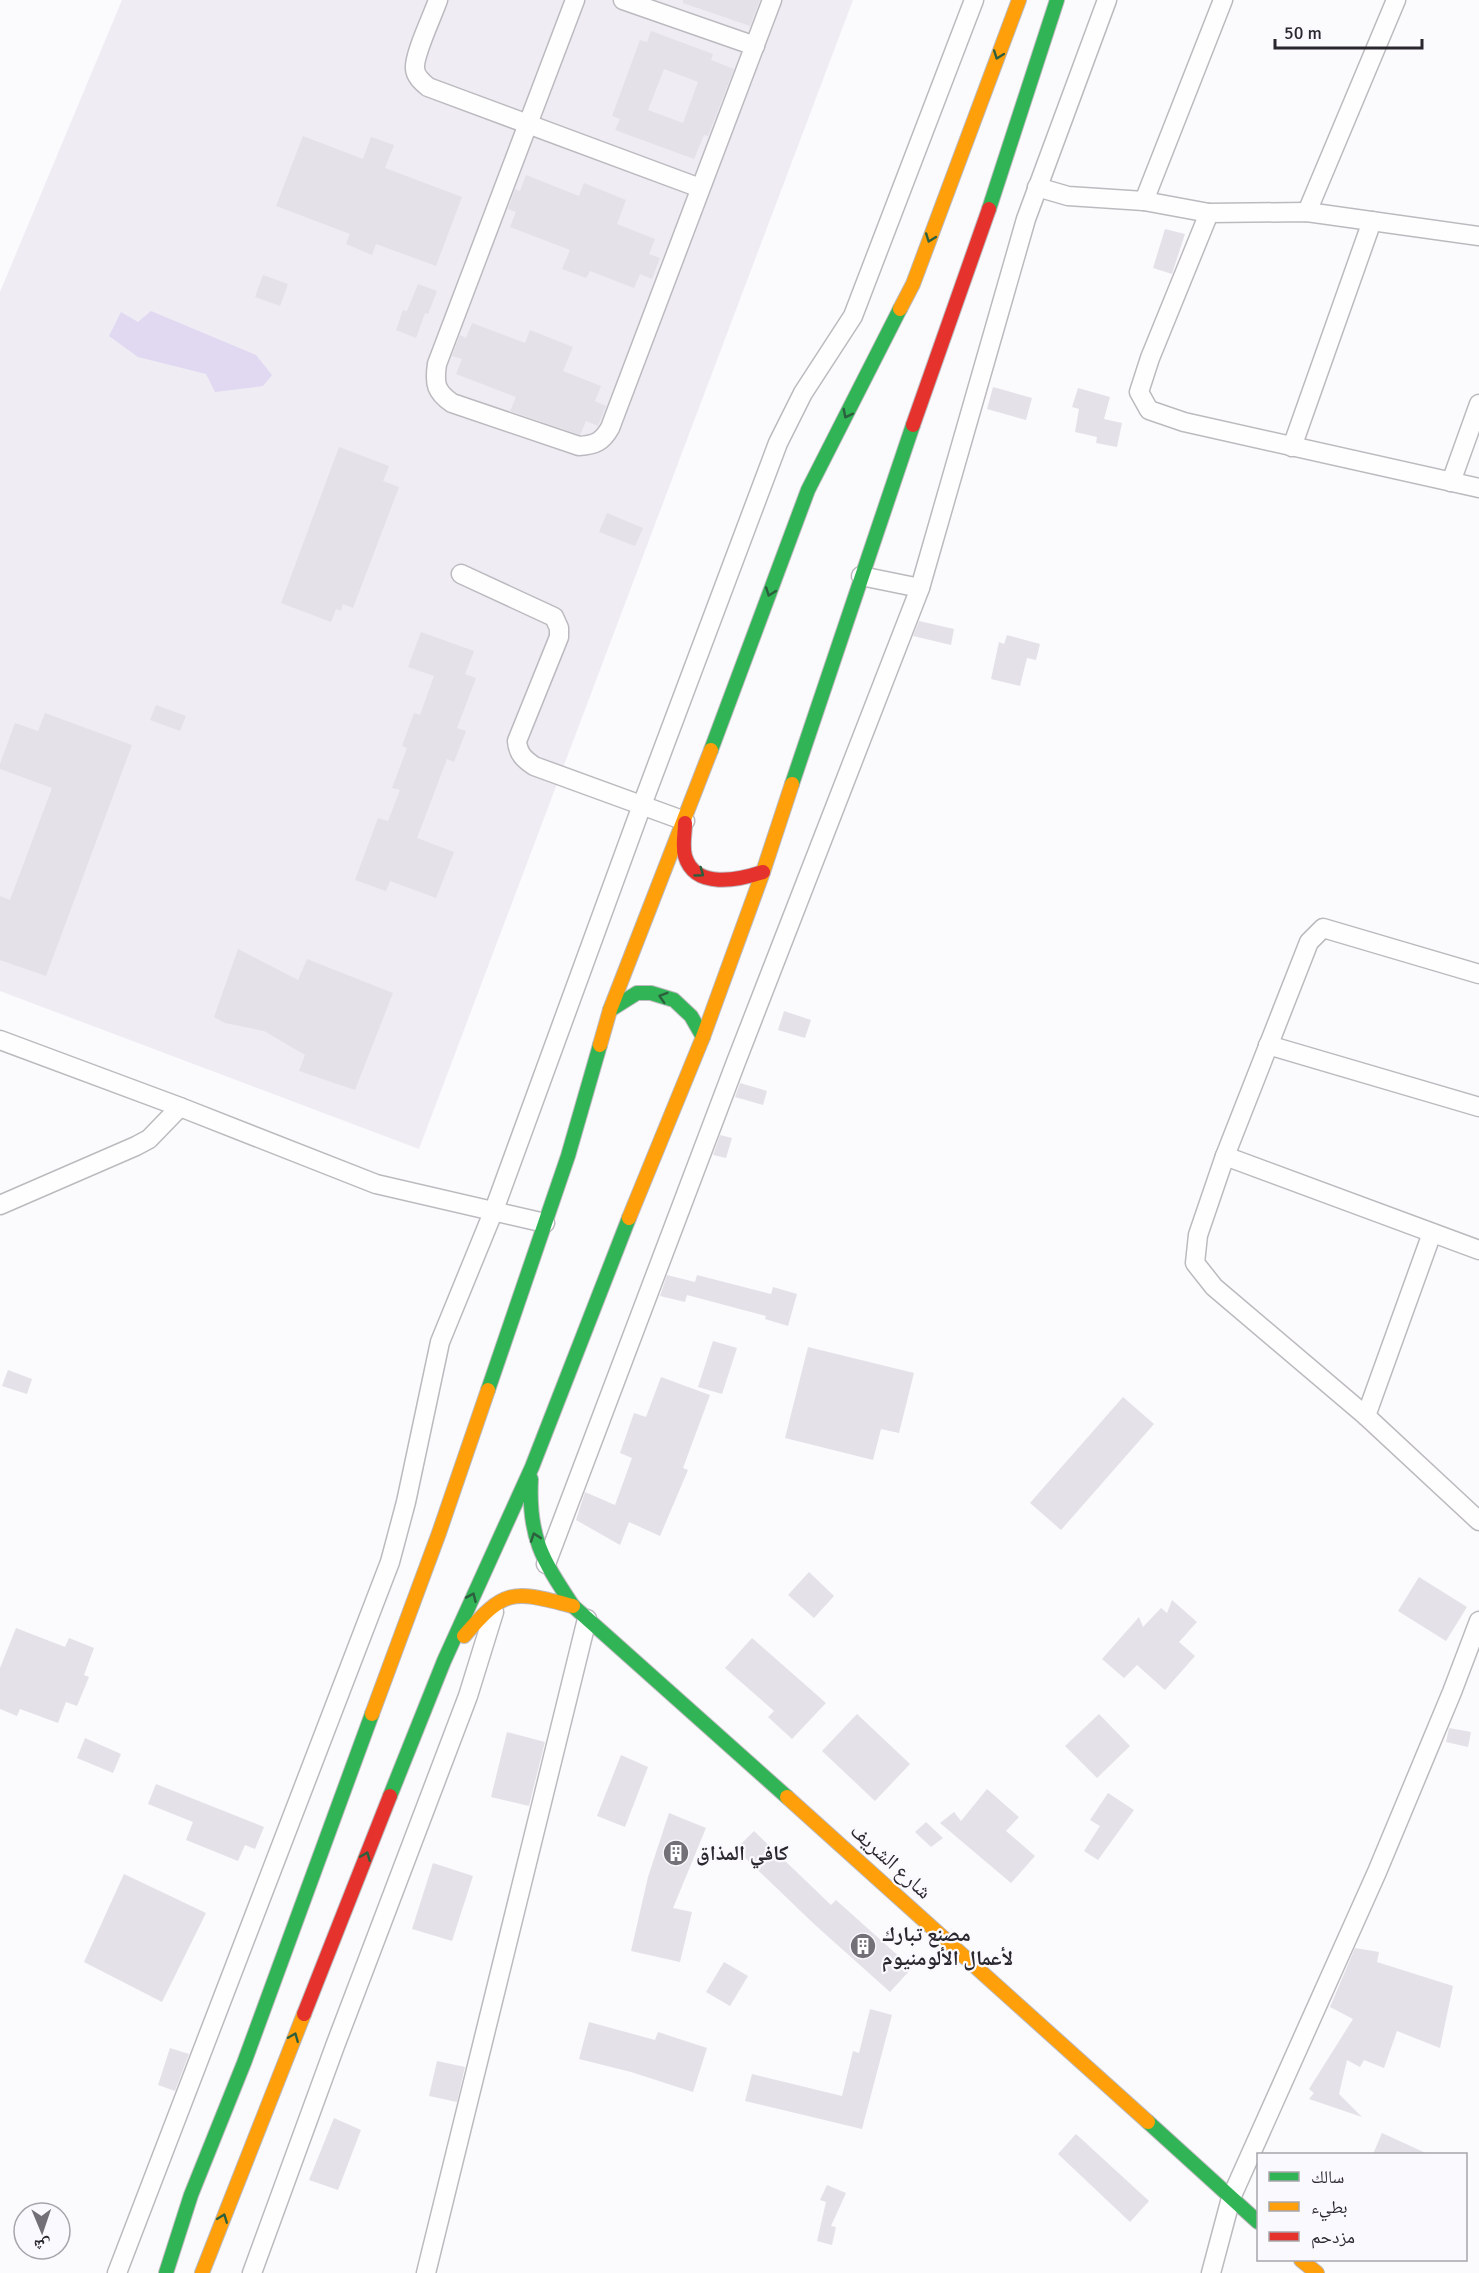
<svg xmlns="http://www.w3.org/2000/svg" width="1479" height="2273" viewBox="0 0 1479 2273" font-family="Signika,'Noto Naskh Arabic',sans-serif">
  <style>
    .built { fill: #efecf4 }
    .forest { fill: #e1d8f2 }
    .building { fill: #e4e2e8; fill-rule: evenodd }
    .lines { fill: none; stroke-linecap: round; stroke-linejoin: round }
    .street-casing { stroke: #bcbabf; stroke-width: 21 }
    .fast-casing { stroke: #bcbabf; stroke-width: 16 }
    .slow-casing { stroke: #bcbabf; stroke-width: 16 }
    .jam-casing { stroke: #bcbabf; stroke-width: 16 }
    .street { stroke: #fefeff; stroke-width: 18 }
    .fast { stroke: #30b455; stroke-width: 14 }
    .slow { stroke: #ff9f0a; stroke-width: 14 }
    .jam { stroke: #e5322d; stroke-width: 14 }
    .oneway { stroke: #2c5f3e }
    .labels { text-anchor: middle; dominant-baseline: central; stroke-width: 4.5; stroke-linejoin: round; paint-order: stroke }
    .poi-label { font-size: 21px; font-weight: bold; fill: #2a272f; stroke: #faf9fd; text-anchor: start }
    .street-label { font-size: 21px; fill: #2a272f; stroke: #faf9fd }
  </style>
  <rect width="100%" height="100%" fill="#fbfafc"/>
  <!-- built -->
  <path class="built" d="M122 0H853L419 1149 0 991V292Z"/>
  <!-- forest -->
  <path class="forest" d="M151 311 256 355 272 375 263 386 215 392 206 374 138 357 109 336 121 312 138 322Z"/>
  <!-- building -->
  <g class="building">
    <path d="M683 0H760L750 26 683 3Z"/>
    <path d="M651 31 713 54 711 60 734 69 708 136 704 135 694 159 615 130 620 119 612 116 640 40 647 42ZM664 69 698 82 683 123 648 110Z"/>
    <path d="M303 136 363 159 371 137 394 145 385 168 462 197 436 266 376 244 372 255 346 244 350 234 276 206Z"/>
    <path d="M526 175 579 196 584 183 626 200 617 224 655 239 649 254 660 258 652 279 640 274 634 288 590 271 586 278 562 269 570 250 510 227 516 212 508 209 515 189 520 191Z"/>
    <path d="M1165 229 1185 234 1172 274 1153 268Z"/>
    <path d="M263 275 288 284 280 306 255 297Z"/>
    <path d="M418 284 437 291 428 314 425 313 416 338 396 330 403 310 407 311Z"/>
    <path d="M472 323 525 343 530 330 573 347 563 371 601 386 595 401 606 406 598 426 586 421 580 435 510 411 516 397 456 374 462 359 452 356 460 335 466 338Z"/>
    <path d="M993 387 1032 398 1026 420 987 409Z"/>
    <path d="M1078 388 1110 397 1104 419 1122 423 1117 447 1096 443 1097 437 1075 432 1079 409 1072 407Z"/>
    <path d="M339 447 389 466 383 481 399 487 353 608 343 604 341 611 336 609 331 622 281 603Z"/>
    <path d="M607 513 643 528 635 546 599 532Z"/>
    <path d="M919 621 954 629 951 645 913 636Z"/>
    <path d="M421 632 474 651 465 674 476 678 457 728 466 731 454 762 447 759 417 838 454 852 436 898 390 881 386 891 355 880 378 818 388 821 400 790 392 788 407 748 402 746 414 713 420 715 434 676 408 667Z"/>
    <path d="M1007 635 1040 644 1036 660 1027 658 1020 686 991 679 999 642 1004 644Z"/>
    <path d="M156 705 186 716 180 731 150 720Z"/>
    <path d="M45 713 132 745 46 976 0 960V896L10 900 52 788 0 769V764L15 723 38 731Z"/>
    <path d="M238 949 298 980 307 959 393 993 355 1090 299 1071 305 1055 264 1031 225 1023 214 1017Z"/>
    <path d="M784 1011 811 1020 805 1038 778 1030Z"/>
    <path d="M740 1083 767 1091 763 1105 735 1097Z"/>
    <path d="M720 1135 732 1138 726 1158 713 1155Z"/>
    <path d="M667 1275 695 1282 697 1275 771 1294 773 1287 797 1294 788 1326 765 1319 766 1316 687 1295 685 1302 660 1296Z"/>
    <path d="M713 1341 737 1348 722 1394 698 1387Z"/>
    <path d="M808 1347 914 1373 899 1433 881 1429 873 1460 785 1438Z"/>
    <path d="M8 1370 32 1379 27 1394 2 1386Z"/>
    <path d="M661 1377 710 1395 683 1468 688 1470 660 1536 629 1522 620 1545 576 1520 585 1492 615 1505 632 1458 620 1453 634 1413 646 1417Z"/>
    <path d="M1123 1397 1154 1424 1061 1530 1030 1503Z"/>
    <path d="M809 1572 834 1596 814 1618 788 1595Z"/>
    <path d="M1419 1577 1467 1607 1446 1641 1398 1611Z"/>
    <path d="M1172 1600 1197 1622 1179 1642 1195 1656 1165 1690 1137 1665 1124 1678 1102 1659 1139 1617 1143 1627 1161 1608 1167 1613Z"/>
    <path d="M16 1628 65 1647 69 1638 94 1648 84 1675 89 1677 77 1706 66 1702 58 1723 20 1709 17 1716 0 1709V1668Z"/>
    <path d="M752 1638 826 1703 792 1739 768 1717 774 1711 725 1668Z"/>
    <path d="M857 1714 910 1764 875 1801 822 1751Z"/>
    <path d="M1099 1714 1130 1746 1097 1778 1065 1746Z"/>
    <path d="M1449 1728 1471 1732 1468 1747 1446 1742Z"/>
    <path d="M507 1732 545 1742 529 1806 491 1797Z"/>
    <path d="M85 1738 121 1754 113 1773 77 1758Z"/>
    <path d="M621 1755 648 1767 625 1827 597 1816Z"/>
    <path d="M156 1784 264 1827 255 1849 245 1845 238 1861 186 1840 193 1822 148 1804Z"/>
    <path d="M987 1789 1019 1817 1006 1831 1035 1856 1011 1883 940 1823 954 1812 961 1821Z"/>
    <path d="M1108 1793 1134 1810 1098 1860 1084 1851 1100 1826 1090 1820Z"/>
    <path d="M669 1813 706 1828 673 1908 692 1912 680 1962 631 1951 648 1877Z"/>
    <path d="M926 1822 943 1838 931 1847 915 1832Z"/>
    <path d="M754 1831 831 1905 836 1900 912 1968 890 1992 814 1924 736 1849Z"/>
    <path d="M433 1863 473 1876 452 1941 412 1929Z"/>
    <path d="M124 1874 206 1913 162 2002 84 1962Z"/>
    <path d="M1355 1948 1379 1952 1377 1962 1453 1986 1440 2048 1397 2031 1384 2068 1364 2060 1360 2067 1347 2060 1339 2094 1362 2117 1309 2099 1314 2093 1309 2089 1353 2019 1330 2007Z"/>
    <path d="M724 1962 748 1976 730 2006 706 1992Z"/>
    <path d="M870 2009 892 2015 862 2129 745 2101 752 2074 842 2096 853 2051 859 2053Z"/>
    <path d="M589 2022 655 2040 658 2032 707 2048 693 2092 631 2072 579 2059Z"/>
    <path d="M170 2048 189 2054 175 2091 158 2085Z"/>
    <path d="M437 2061 465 2067 457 2102 429 2096Z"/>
    <path d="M334 2118 361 2130 338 2190 309 2180Z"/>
    <path d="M1382 2133 1428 2154H1373Z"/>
    <path d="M1076 2134 1149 2201 1130 2222 1058 2154Z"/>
    <path d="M827 2185 846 2193 831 2226 836 2227 832 2245 817 2241 826 2202 820 2200Z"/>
  </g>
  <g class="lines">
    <!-- street casing -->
    <g class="street-casing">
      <g id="street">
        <path d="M438 0C433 15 414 54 415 68 415 76 422 82 428 87L700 188"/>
        <path d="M575 0 437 364C434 384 436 392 452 403L579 446C595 445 602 442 610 428L772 0"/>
        <path d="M623 0 755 46"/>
        <path d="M1037 187 1068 196 1144 201 1209 213 1307 212 1479 236"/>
        <path d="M1144 201 1223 0"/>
        <path d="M1307 212 1396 0"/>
        <path d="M1209 213 1150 358 1139 392 1149 410 1184 422 1479 488"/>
        <path d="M1292 447 1372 221"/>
        <path d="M1451 482 1479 404"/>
        <path d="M461 574 554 617 559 628V637L517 741C518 754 524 759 534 766L685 821"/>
        <path d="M861 576 920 588"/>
        <path d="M1479 974 1323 928 1309 942 1225 1156 1198 1235 1195 1263 1214 1287 1366 1416 1479 1521"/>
        <path d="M0 1040 180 1107 376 1184 545 1223"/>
        <path d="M1268 1045 1479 1107"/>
        <path d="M1225 1156 1479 1250"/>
        <path d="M0 1205 136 1146 149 1139 180 1107"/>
        <path d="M1366 1416 1432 1233"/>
        <path d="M546 1564 736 1062 920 588 1026 219 1107 0"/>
        <path d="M117 2273 390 1562 406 1502 440 1342 494 1210 642 805 778 443 803 393 853 316 974 0"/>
        <path d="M252 2273 335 2046 468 1696 494 1612"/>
        <path d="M426 2273 587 1619"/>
        <path d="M1211 2273 1231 2198 1377 1872 1452 1692 1479 1621"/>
      </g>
    </g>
    <!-- fast casing -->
    <g class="fast-casing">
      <g id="fast">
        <path d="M989 209 1057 0"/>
        <path d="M711 750 808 490 900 309"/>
        <path d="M792 784 913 425"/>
        <path d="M610 1010 637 993H651L674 1000 691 1016 703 1037"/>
        <path d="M488 1390 568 1156 600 1045"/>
        <path d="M531 1479C528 1537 542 1559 573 1606"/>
        <path d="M573 1606 787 1797"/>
        <path d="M390 1796 444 1661 532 1467 629 1218"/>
        <path d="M1148 2122 1258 2222"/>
        <path d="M166 2273 191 2195 244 2063 372 1714"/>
      </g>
    </g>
    <!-- slow casing -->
    <g class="slow-casing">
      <g id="slow">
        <path d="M900 309 913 284 1019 0"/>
        <path d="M600 1045 610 1010 711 750"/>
        <path d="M629 1218 703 1037 763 872 792 784"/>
        <path d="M464 1636C506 1587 513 1591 573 1606"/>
        <path d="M372 1714 439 1533 488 1390"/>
        <path d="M787 1797 1148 2122"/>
        <path d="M1301 2260 1317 2273"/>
        <path d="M202 2273 304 2014"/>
      </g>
    </g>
    <!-- jam casing -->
    <g class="jam-casing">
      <g id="jam">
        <path d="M913 425 989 209"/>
        <path d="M685 823C685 834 682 845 685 856 695 890 739 880 763 872"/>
        <path d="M304 2014 390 1796"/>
      </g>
    </g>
    <!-- street -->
    <use href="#street" class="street"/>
    <!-- fast -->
    <use href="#fast" class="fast"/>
    <!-- slow -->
    <use href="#slow" class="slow"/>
    <!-- jam -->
    <use href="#jam" class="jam"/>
  </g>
  <!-- one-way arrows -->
  <defs><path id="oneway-chevron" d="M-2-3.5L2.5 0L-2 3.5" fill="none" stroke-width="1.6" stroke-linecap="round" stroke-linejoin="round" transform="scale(1.5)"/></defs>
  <g class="oneway">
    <use href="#oneway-chevron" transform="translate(998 55) rotate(110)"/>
    <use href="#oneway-chevron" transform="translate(930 238) rotate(110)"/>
    <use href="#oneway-chevron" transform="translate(847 414) rotate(117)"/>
    <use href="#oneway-chevron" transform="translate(770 592) rotate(110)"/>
    <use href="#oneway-chevron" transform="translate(700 873) rotate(36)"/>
    <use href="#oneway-chevron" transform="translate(663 997) rotate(-163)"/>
    <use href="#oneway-chevron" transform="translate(535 1537) rotate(-109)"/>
    <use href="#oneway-chevron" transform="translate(472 1597) rotate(-66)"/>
    <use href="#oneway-chevron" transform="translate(366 1856) rotate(-68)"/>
    <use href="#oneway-chevron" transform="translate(294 2037) rotate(-68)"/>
    <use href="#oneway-chevron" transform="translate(223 2218) rotate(-69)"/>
  </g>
  <!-- icons -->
  <defs>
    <g id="building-disc" transform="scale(1.35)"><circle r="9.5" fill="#737177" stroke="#faf9fd"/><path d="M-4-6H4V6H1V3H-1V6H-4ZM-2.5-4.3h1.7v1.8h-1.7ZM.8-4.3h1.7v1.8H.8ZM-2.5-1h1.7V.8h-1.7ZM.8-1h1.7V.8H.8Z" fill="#fff"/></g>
  </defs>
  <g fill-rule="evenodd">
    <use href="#building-disc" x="676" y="1853"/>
    <use href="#building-disc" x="863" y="1946"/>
  </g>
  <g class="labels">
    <!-- poi labels -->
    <g class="poi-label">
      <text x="696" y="1853">كافي المذاق</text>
      <text x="882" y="1934">مصنع تبارك<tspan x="882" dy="24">لأعمال الألومنيوم</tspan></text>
    </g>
    <!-- street labels -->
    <g class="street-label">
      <text transform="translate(891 1861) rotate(42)">شارع الشريف</text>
    </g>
  </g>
  <!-- legend -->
  <rect x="1257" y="2153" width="210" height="108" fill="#faf9fd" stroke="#a7a5ab" stroke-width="1.5"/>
  <rect x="1269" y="2172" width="30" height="9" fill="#30b455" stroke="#a7a5ab" stroke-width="1.5"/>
  <text x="1311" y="2183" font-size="18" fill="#2a272f">سالك</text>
  <rect x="1269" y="2202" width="30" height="9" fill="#ff9f0a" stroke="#a7a5ab" stroke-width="1.5"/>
  <text x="1311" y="2213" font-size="18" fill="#2a272f">بطيء</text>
  <rect x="1269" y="2232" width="30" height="9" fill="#e5322d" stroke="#a7a5ab" stroke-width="1.5"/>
  <text x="1311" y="2243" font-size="18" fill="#2a272f">مزدحم</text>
  <!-- north arrow -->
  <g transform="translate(42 2231) rotate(178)"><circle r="28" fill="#faf9fd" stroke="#a7a5ab" stroke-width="1.5"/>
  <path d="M0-4.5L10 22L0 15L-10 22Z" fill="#737177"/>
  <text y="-9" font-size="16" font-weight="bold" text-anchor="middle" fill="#2a272f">ش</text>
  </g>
  <!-- scale -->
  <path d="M1275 39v9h147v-9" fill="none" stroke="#2a272f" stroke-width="3"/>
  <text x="1284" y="39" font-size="18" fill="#2a272f" stroke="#faf9fd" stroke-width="4.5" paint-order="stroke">50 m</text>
</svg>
